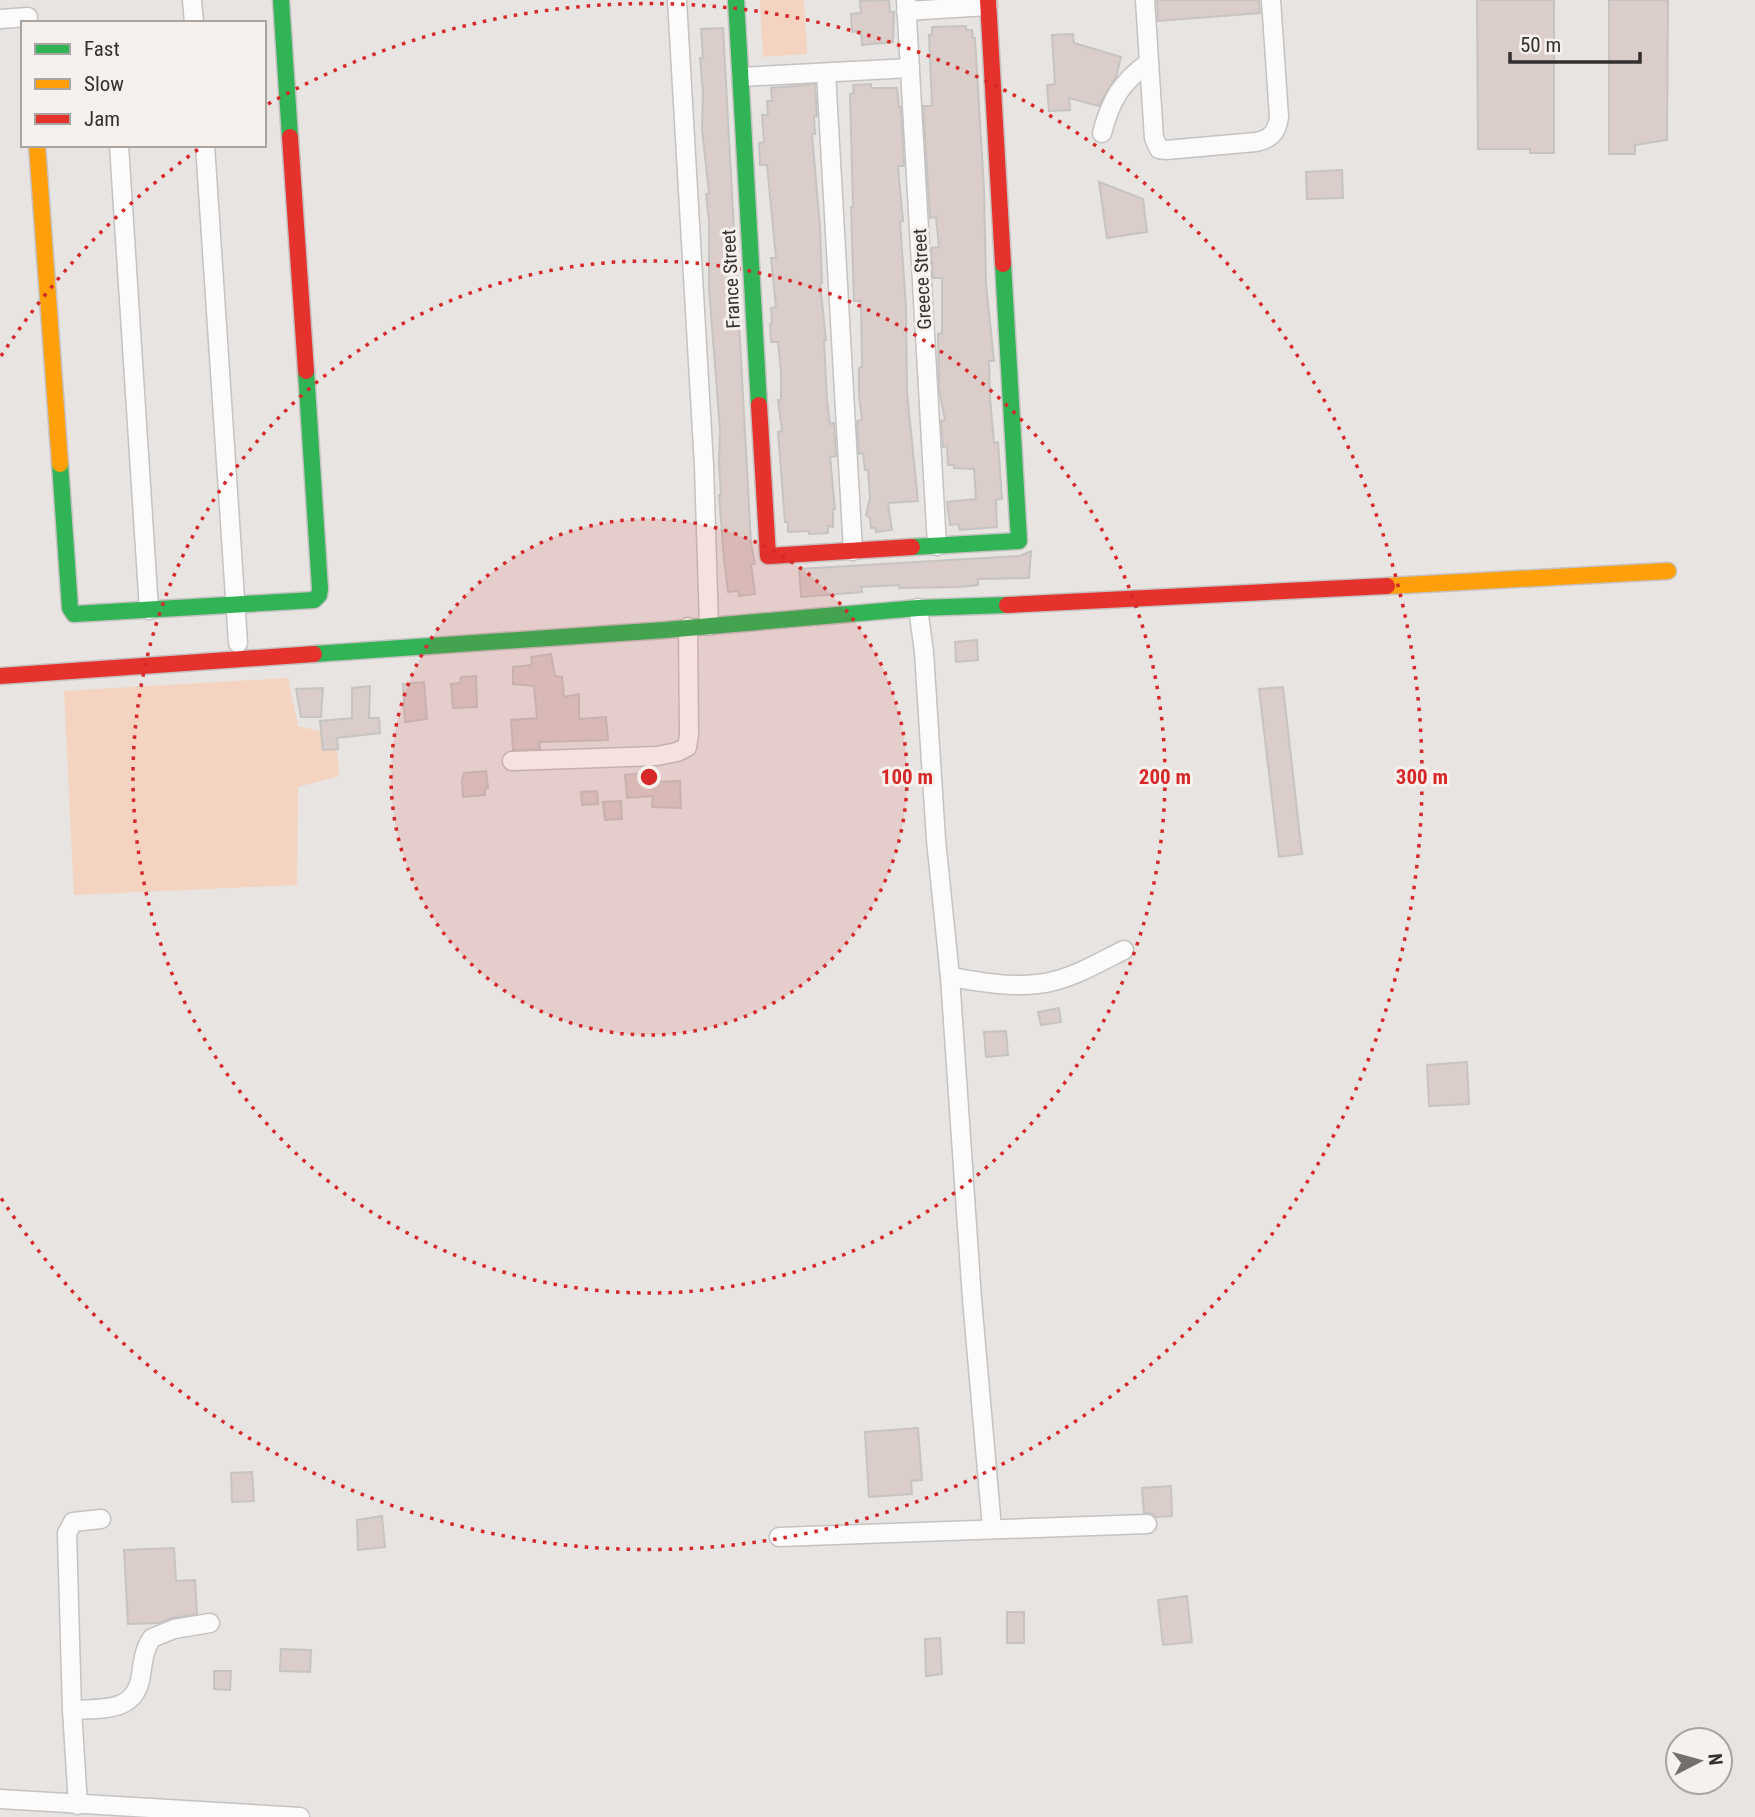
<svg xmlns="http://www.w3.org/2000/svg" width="1755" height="1817" viewBox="0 0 1755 1817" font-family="'Roboto Condensed',sans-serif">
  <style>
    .green { fill: #f4d4c0 }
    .building { fill: #dacdca; stroke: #c6c4c2; stroke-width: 2 }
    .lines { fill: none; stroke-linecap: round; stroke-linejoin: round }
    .street-casing { stroke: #c5c2c1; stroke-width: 21 }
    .fast-casing { stroke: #c5c2c1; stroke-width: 19 }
    .slow-casing { stroke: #c5c2c1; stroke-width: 19 }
    .jam-casing { stroke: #c5c2c1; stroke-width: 19 }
    .street { stroke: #fbfbfb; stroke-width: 18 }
    .fast { stroke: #30b455; stroke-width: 16 }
    .slow { stroke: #ff9f0a; stroke-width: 16 }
    .jam { stroke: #e5322d; stroke-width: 16 }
    .ring { fill: none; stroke: #d62828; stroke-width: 3.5; stroke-dasharray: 3.5 7 }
    .labels { text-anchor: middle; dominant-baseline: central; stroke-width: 6; stroke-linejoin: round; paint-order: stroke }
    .street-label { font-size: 19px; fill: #33302f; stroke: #f7f1ed }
    .centre { fill: #d62828; stroke: #f7f1ed; stroke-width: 3.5 }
    .ring-label { font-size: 21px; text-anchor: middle; font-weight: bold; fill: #d62828; stroke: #f7f1ed; stroke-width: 6; stroke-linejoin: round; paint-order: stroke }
  </style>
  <rect width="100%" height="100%" fill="#e7e4e2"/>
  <!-- green -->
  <g class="green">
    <path d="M760 0H804L807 54 763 57Z"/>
    <path d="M288 678 298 726 336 735 339 776 298 787 297 885 74 895 64 691Z"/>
  </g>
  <!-- building -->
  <g class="building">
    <path d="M889 0 890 12H894L893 42 862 45 861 31 852 32 851 14 861 13 860 1Z"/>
    <path d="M1157 0H1259L1260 13 1158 21Z"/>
    <path d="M1477 0H1554V153H1530V149H1478Z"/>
    <path d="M1609 0H1668L1667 140 1635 145V154H1609Z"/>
    <path d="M966 26V30H972L973 38H975L984 189 986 284 994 361H989L990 398 994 443 998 442 1002 499 996 500 997 527 960 530 958 524 950 525 947 502 976 499 974 469 954 468V465H948L947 446 943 447 941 421 945 420 939 389 938 334 942 333V278H933L931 248 939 247 936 217 930 218 923 106H932L929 35H932V27Z"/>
    <path d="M723 28 751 543 755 564H751L755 594 739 596 738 591 728 592 724 559 719 495H721L719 463 720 430 709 288V222L706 194 709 193 702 129 703 93 700 58H703L701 29Z"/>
    <path d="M1073 34 1074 43 1121 57 1116 77 1099 106 1069 98 1070 110 1049 111 1047 85 1055 84 1052 35Z"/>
    <path d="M815 84 817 116 814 117 815 134H812L820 227 822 283H820L826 340H824L827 400 830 424 834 423 836 456 830 457 835 509H833V527L828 526V533L809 534V531L788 532V522H785L778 432 782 431 778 400H781V372L778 342H771L770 324 772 323 771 308 776 307 771 258H776L767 165H760L759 143 764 142 762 115H768L767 101H772L771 88Z"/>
    <path d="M871 84V88H897L899 107H901L904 166H898L903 221 900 222 906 307 907 393 918 501 888 503 892 530 876 532 875 528H871L870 518 866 515 870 498 868 470H865L863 453 859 454 857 421 862 420 859 396V368L862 367 861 301H854L851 207H853L850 94 854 93 853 85Z"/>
    <path d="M1342 170 1343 198 1307 199 1306 172Z"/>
    <path d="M1099 182 1143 199 1147 232 1107 238Z"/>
    <path d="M1031 551 1029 578 978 579V585L960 587 899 588V585L861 587 862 592 801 597 799 569 1020 556Z"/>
    <path d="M977 640 978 660 956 662 955 642Z"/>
    <path d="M551 654 555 676 562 677 564 697 579 694V719L606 717 608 740 539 742 540 749 513 750 511 720 537 718 534 686 513 684V667L532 665 531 657Z"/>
    <path d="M476 676 477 707 453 708 451 684 460 683 461 677Z"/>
    <path d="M424 682 427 719 405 722 403 684Z"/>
    <path d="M370 686 369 718H379L380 733 337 738 338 749 323 750 320 721 352 718V688Z"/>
    <path d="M1283 687 1302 854 1279 857 1259 689Z"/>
    <path d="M323 688 321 717H301L296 689Z"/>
    <path d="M486 771 488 788 485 789V795L463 797 462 780 464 773Z"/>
    <path d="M645 773 650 782 680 781 681 808 652 807 653 796 627 798 625 775Z"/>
    <path d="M597 791 598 804 582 805 581 792Z"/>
    <path d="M621 801 622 819 605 820 603 802Z"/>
    <path d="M1059 1008 1061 1022 1041 1025 1038 1012Z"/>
    <path d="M1006 1031 1008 1055 986 1057 984 1032Z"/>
    <path d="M1467 1062 1469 1104 1429 1106 1427 1065Z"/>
    <path d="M918 1428 922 1480 911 1481 912 1494 869 1497 865 1432Z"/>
    <path d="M252 1472 254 1501 232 1502 231 1473Z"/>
    <path d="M1171 1486 1172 1516 1156 1517 1152 1514 1144 1513 1142 1488Z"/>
    <path d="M382 1516 385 1547 358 1550 357 1520Z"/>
    <path d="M174 1548 176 1581 195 1580 197 1614 172 1618 159 1623 128 1624 124 1550Z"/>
    <path d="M1187 1596 1192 1642 1163 1645 1158 1600Z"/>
    <rect x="1007" y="1612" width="17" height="31"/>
    <path d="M940 1638 942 1674 926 1676 925 1639Z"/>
    <path d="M281 1649 311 1650 310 1672 280 1671Z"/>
    <path d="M214 1671H231L230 1690 214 1689Z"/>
  </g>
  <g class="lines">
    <!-- street casing -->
    <g class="street-casing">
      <g id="street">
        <path d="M192 0 194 23"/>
        <path d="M677 0 704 466 709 626"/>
        <path d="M906 0 937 546"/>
        <path d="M1145 0 1154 138 1159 149 1166 150 1256 142C1271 139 1277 132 1279 117L1271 0"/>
        <path d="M906 11 988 6"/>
        <path d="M0 19 28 17"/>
        <path d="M826 73 853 551"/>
        <path d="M741 77 910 68"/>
        <path d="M1102 133C1111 99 1121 83 1149 62"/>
        <path d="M119 145 149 610"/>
        <path d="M205 145 238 643"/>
        <path d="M918 608 924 652 936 840 950 977 972 1299 992 1528"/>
        <path d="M512 761 657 756 677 752 687 747 689 735 688 627"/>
        <path d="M950 977C984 982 1019 990 1054 981 1078 975 1102 961 1124 950"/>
        <path d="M779 1537 1147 1524"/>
        <path d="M72 1710C103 1708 136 1713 141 1675 143 1661 144 1649 152 1638L174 1629 210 1623"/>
        <path d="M0 1799 300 1817"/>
        <path d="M78 1805 72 1710 67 1533 73 1522 101 1519"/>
      </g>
    </g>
    <!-- fast casing -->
    <g class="fast-casing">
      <g id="fast">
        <path d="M281 0 290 137"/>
        <path d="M736 0 759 405"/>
        <path d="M60 464 70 608 74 614 314 600 319 595 320 589 306 371"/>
        <path d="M912 547 1019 541 1003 264"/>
        <path d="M314 654 665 630 918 608 1007 605"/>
      </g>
    </g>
    <!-- slow casing -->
    <g class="slow-casing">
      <g id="slow">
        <path d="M37 145 60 464"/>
        <path d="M1387 586 1668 571"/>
      </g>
    </g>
    <!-- jam casing -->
    <g class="jam-casing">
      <g id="jam">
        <path d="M988 0 1003 264"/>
        <path d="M290 137 306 371"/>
        <path d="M759 405 768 556 912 547"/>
        <path d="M1007 605 1387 586"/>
        <path d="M0 676 314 654"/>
      </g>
    </g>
    <!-- street -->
    <use href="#street" class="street"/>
    <!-- fast -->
    <use href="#fast" class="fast"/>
    <!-- slow -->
    <use href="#slow" class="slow"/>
    <!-- jam -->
    <use href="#jam" class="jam"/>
  </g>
  <!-- distance rings -->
  <circle cx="649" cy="777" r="258" fill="#d62828" fill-opacity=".12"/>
  <g class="ring">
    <circle cx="649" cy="777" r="258"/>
    <circle cx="649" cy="777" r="516"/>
    <path d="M1 356A773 773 0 0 1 200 148M268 104A773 773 0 1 1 1 1198"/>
  </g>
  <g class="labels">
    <!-- street labels -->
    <g class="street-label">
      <text transform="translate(731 279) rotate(-93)">France Street</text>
      <text transform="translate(922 279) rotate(-93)">Greece Street</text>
    </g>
  </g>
  <circle cx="649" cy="777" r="10" class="centre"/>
  <g class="ring-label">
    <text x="907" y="784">100 m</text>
    <text x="1165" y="784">200 m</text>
    <text x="1422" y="784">300 m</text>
  </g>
  <!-- legend -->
  <rect x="21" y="21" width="245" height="126" fill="#f7f1ed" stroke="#a9a4a1" stroke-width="2"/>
  <rect x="35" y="44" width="35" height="10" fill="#30b455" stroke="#a9a4a1" stroke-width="2"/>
  <text x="84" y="56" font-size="21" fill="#33302f">Fast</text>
  <rect x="35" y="79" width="35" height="10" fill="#ff9f0a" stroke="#a9a4a1" stroke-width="2"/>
  <text x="84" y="91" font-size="21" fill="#33302f">Slow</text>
  <rect x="35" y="114" width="35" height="10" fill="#e5322d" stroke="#a9a4a1" stroke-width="2"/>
  <text x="84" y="126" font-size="21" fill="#33302f">Jam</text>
  <!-- north arrow -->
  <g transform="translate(1699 1761) rotate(84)"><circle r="33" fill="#f7f1ed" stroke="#a9a4a1" stroke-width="2"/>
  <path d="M0-5L12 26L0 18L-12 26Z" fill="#726f6e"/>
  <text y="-10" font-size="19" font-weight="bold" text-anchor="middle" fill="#33302f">N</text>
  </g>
  <!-- scale -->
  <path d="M1510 52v10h130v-10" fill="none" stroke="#33302f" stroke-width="3.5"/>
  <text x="1520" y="52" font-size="21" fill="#33302f" stroke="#f7f1ed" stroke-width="5" paint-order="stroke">50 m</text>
</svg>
